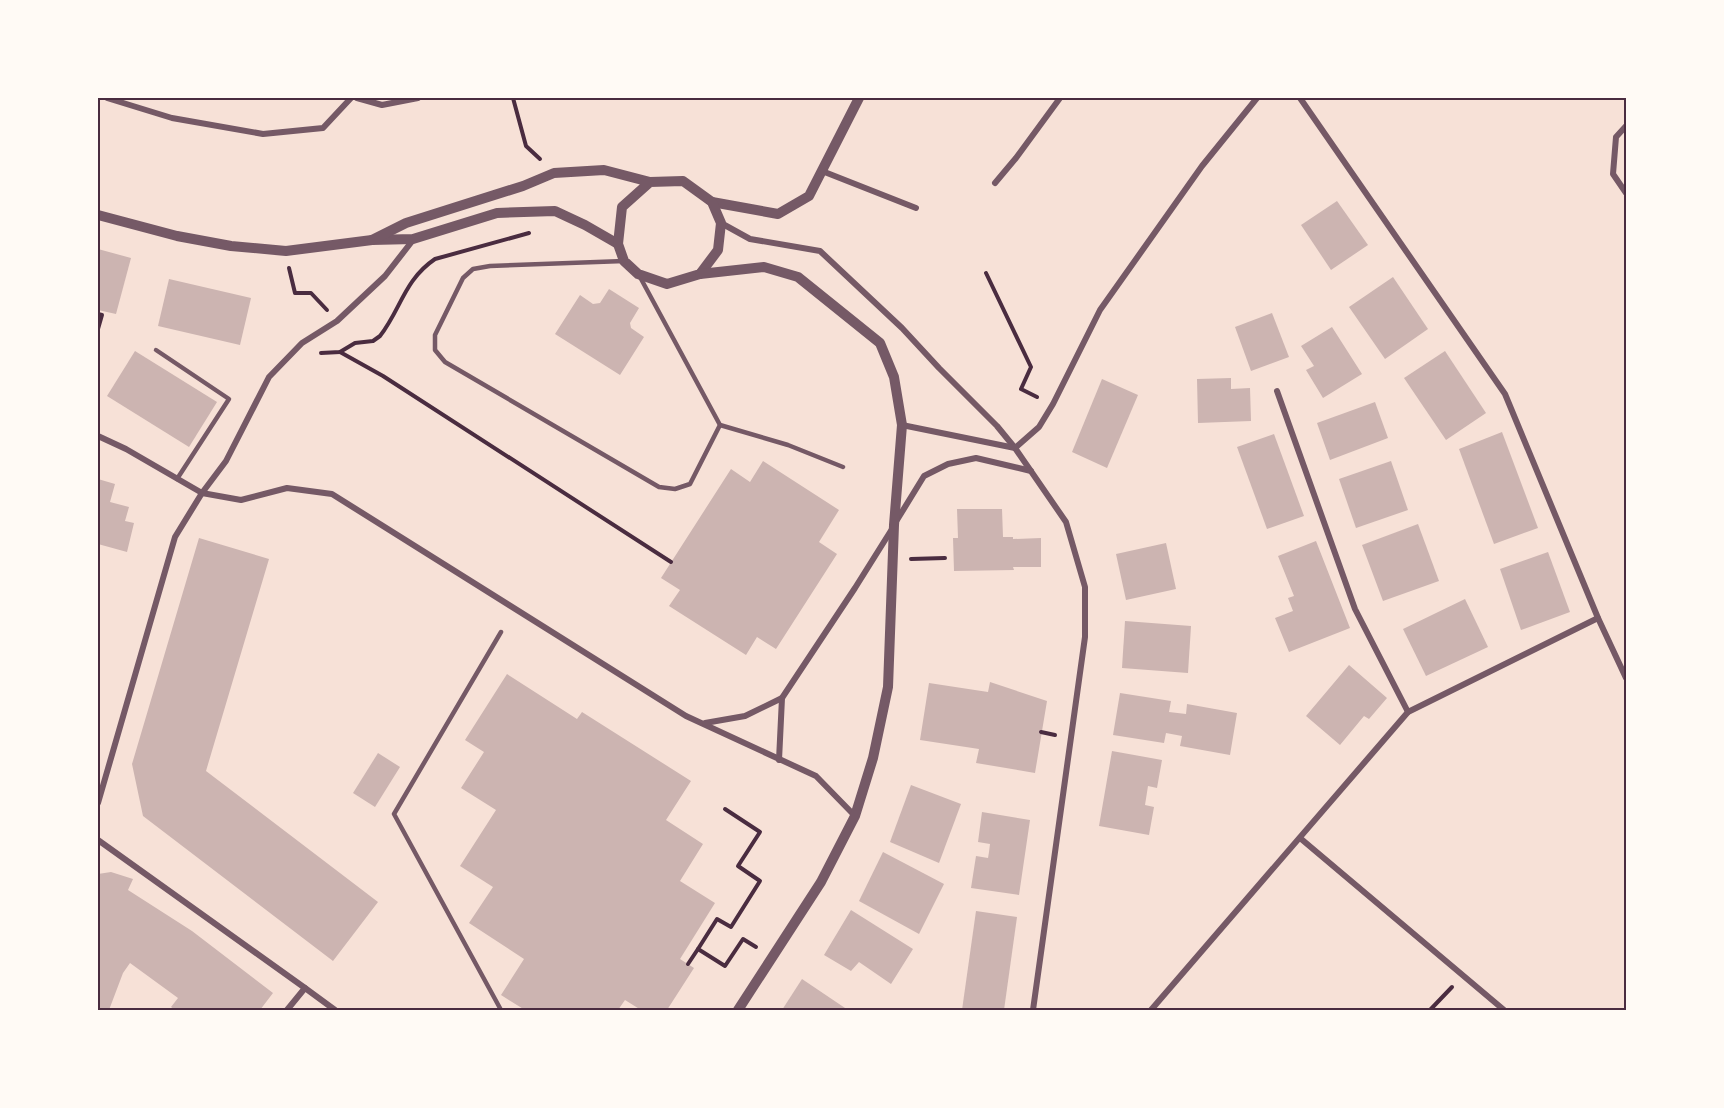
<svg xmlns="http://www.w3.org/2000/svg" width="1724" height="1108" viewBox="0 0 1724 1108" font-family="'Exo 2',sans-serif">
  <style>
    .building { fill: #ccb4b1 }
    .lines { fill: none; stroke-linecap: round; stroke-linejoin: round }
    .path { stroke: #4a2c40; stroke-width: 4 }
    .service { stroke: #755966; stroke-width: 4.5 }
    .minor { stroke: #755966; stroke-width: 6 }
    .tertiary { stroke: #755966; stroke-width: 10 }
    .neatline { fill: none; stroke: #4a2c40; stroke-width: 2 }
  </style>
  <rect width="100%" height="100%" fill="#f7e1d7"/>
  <!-- building -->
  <g class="building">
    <path d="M1337 201 1368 245 1331 270 1301 225Z"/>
    <path d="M98 249 131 258 116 314 98 310Z"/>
    <path d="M1393 277 1428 329 1385 359 1349 307Z"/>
    <path d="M169 279 251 298 240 345 158 326Z"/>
    <path d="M609 289 639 308 630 323 631 328 644 337 620 375 555 334 580 295 593 304 600 303Z"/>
    <path d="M1272 313 1289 357 1251 371 1235 327Z"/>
    <path d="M1332 327 1362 374 1323 398 1306 370 1314 366 1301 346Z"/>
    <path d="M135 351 217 402 189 447 107 396Z"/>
    <path d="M1445 351 1486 413 1446 440 1404 378Z"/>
    <path d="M1231 378V389L1250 388 1251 421 1198 423 1197 379Z"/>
    <path d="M1102 379 1138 395 1107 468 1072 452Z"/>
    <path d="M1375 402 1388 438 1330 460 1317 423Z"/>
    <path d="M1502 432 1538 528 1494 544 1459 449Z"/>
    <path d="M1274 434 1304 516 1267 529 1237 447Z"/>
    <path d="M763 461 839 510 819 542 837 554 776 649 757 637 746 655 669 606 680 590 661 578 731 469 750 482Z"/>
    <path d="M1391 461 1408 510 1356 528 1339 479Z"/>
    <path d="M98 479 115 484 110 502 129 507 125 521 134 523 127 552 98 544Z"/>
    <path d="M957 509H1002L1003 537H1013V539L1041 538V567H1013L1014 570 954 571 953 538H958Z"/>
    <path d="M1418 524 1439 581 1383 601 1362 545Z"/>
    <path d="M199 538 269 559 206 771 378 902 333 961 143 816 132 764Z"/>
    <path d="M1316 541 1350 628 1289 652 1275 618 1293 611 1288 598 1294 596 1278 556Z"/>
    <path d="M1166 543 1176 589 1126 600 1116 554Z"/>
    <path d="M1548 552 1570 612 1521 630 1500 569Z"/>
    <path d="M1465 599 1488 647 1426 676 1403 629Z"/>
    <path d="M1125 621 1191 626 1188 673 1122 668Z"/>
    <path d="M1349 665 1387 698 1369 719 1364 716 1340 745 1306 716Z"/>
    <path d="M507 674 577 719 582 712 691 781 666 820 703 844 680 881 715 903 680 959 694 968 667 1010H641L625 1000 618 1010H525L501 995 524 959 469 923 493 887 460 866 496 810 461 788 484 752 465 740Z"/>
    <path d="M990 682 1047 701 1035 773 976 763 979 749 920 740 929 683 988 692Z"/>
    <path d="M1120 693 1171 701 1169 712 1186 714 1187 704 1237 713 1230 755 1180 746 1182 736 1166 733 1164 743 1113 735Z"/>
    <path d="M1112 751 1162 760 1157 788 1148 786 1145 805 1154 807 1149 835 1099 826Z"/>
    <path d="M378 753 400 767 375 807 353 793Z"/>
    <path d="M911 785 961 804 939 863 890 842Z"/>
    <path d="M982 812 1030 820 1019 895 971 888 976 856 988 858 989 852 990 844 978 842Z"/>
    <path d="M883 852 944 884 919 934 859 901Z"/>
    <path d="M111 872 133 879 128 890 192 931 273 993 260 1010H175L171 1007 178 998 130 963 123 973 109 1010H98V874Z"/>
    <path d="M851 910 913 949 891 984 859 962 851 971 824 955Z"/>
    <path d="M976 911 1017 917 1004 1010H962Z"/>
    <path d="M802 979 848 1010H782Z"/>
  </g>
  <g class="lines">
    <!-- path -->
    <g class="path">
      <path d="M513 98 526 146 540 159"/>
      <path d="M289 268 295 293H311L327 310"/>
      <path d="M986 273 1031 367 1021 389 1037 397"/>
      <path d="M98 314 102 315 98 329"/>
      <path d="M340 352 383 376 671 562"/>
      <path d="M321 353 340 352 355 343 373 341 380 336C401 309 404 280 435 259L529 233"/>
      <path d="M911 559 945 558"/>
      <path d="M1041 732 1055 735"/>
      <path d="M725 809 760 832 738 866 760 881 731 927 717 919 698 949 725 966 743 939 756 947"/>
      <path d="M688 964 698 949"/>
      <path d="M1430 1010 1452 987"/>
    </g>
    <!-- service -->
    <g class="service">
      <path d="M624 261 490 266 473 269 463 278 435 335V350L445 362 659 487 675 489 690 484 720 425 640 277"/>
      <path d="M156 350 229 399 177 479"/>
      <path d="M720 425 788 445 843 467"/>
      <path d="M501 1010 394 814 501 632"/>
    </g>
    <!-- minor -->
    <g class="minor">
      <path d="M107 98 172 118 263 134 323 128 351 98"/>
      <path d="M357 98 382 105 418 98"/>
      <path d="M1300 98 1505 394 1598 618 1626 678"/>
      <path d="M1626 126 1616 137 1613 174 1626 193"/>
      <path d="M822 171 916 208"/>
      <path d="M995 183 1016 158 1060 98"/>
      <path d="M721 223 750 239 820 251 902 328 939 368 997 426 1015 448 1066 522 1085 587V637L1033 1010"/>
      <path d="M1277 391 1355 609 1408 712"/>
      <path d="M902 425 1015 448 1039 427 1053 404 1100 310 1202 166 1257 98"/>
      <path d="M98 436 126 449 202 493 241 500 287 488 332 494 686 716 816 776 855 816"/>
      <path d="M897 520 924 476 948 464 976 458 1031 471"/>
      <path d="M705 723 745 716 782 698"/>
      <path d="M779 760 782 698 855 588 892 529"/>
      <path d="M98 803 175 537 202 493 226 461 269 377 302 343 337 321 385 276 413 240"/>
      <path d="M1300 838 1504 1010"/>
      <path d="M98 840 305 988 335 1010"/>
      <path d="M287 1010 305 988"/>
      <path d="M1151 1010 1408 712 1598 618"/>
    </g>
    <!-- tertiary -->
    <g class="tertiary">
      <path d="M712 202 778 214 809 196 859 98"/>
      <path d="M98 215 177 236 231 246 286 251 372 240 413 239 497 213 555 211 585 225 618 244"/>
      <path d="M372 240 406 223 523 186 554 173 604 170 650 182 683 181 712 202 721 223 718 250 700 274 667 284 638 274 624 261 618 244 622 207 650 182"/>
      <path d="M700 274 764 267 798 277 880 343 894 377 902 425 894 525 888 687 873 758 855 816 821 882 738 1010"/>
    </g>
  </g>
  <!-- border -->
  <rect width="1724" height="1108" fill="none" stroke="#fffaf5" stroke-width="198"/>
  <rect x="99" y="99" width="1526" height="910" class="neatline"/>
</svg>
